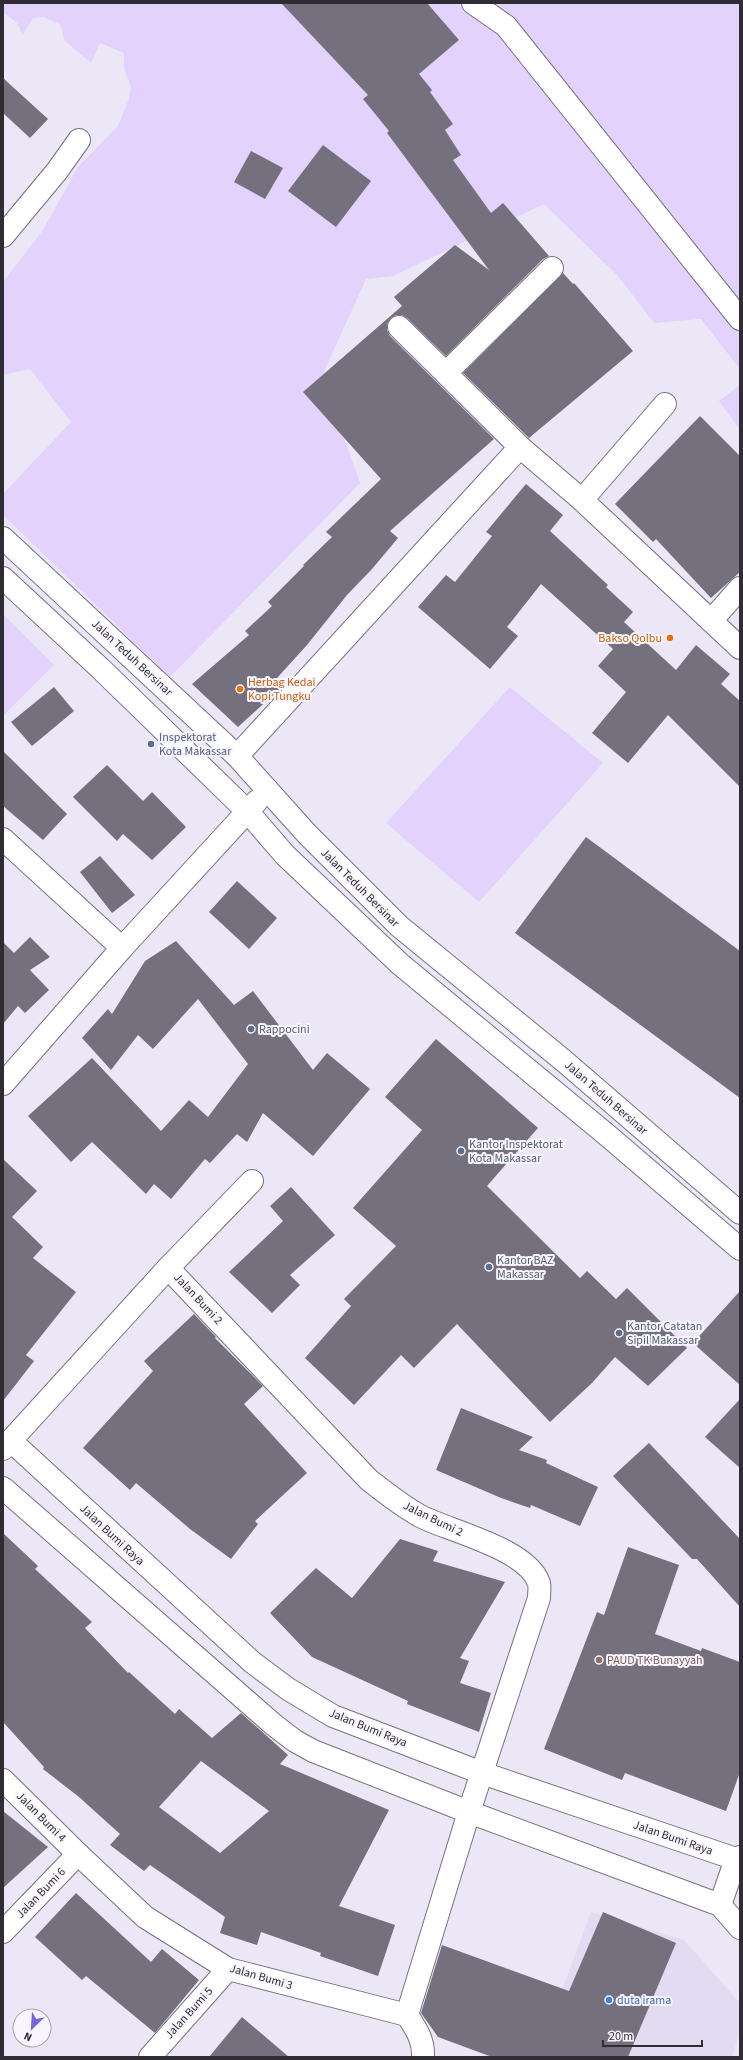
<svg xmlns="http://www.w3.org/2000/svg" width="743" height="2060" viewBox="0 0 743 2060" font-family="'Source Sans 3',sans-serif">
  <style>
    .built { fill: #e3dbf2 }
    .green { fill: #e2d2fc }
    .building { fill: #75707e; fill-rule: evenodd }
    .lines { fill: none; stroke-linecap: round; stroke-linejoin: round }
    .street-casing { stroke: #76717f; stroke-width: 24 }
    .street { stroke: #fff; stroke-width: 22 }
    .food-dot { fill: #e8710a; stroke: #f9f5ff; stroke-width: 1.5 }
    .service-dot { fill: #5c6f8a; stroke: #f9f5ff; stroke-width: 1.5 }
    .education-dot { fill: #8d6e63; stroke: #f9f5ff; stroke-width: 1.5 }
    .shop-dot { fill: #3f7fe0; stroke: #f9f5ff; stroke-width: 1.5 }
    .labels { text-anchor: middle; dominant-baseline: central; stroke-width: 4; stroke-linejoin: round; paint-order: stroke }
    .food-label { font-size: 12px; fill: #c56008; stroke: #f9f5ff; text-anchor: end }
    .street-label { font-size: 12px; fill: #2f2c33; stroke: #f9f5ff }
    .service-label { font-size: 12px; fill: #4e5e75; stroke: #f9f5ff; text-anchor: start }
    .education-label { font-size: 12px; fill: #785e54; stroke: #f9f5ff; text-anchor: start }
    .shop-label { font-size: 12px; fill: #366cbe; stroke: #f9f5ff; text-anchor: start }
  </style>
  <rect width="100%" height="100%" fill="#ece7f7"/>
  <!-- built -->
  <path class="built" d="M591 1912 684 1940 740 2003V2032L732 2057H537Z"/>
  <!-- green -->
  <g class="green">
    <path d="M3 3H740V369L701 319 654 323 618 276 544 204 393 276 366 279 322 376 360 483 170 677 3 515V494L71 422 30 369 3 375V282L43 230 78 167 118 126 129 99 131 87 124 69V53L100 43 91 63 64 40 61 25 44 17 33 18 23 35 17 23 3 12Z"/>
    <path d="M740 385V430L719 401Z"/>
    <path d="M3 614 54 665 3 716Z"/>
    <path d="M510 687 603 763 479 902 386 823Z"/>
  </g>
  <!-- building -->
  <g class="building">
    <path d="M281 3H427L459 40 419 74 432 90 430 92 453 124 445 130 461 155 453 160 491 213 503 203 549 256 543 259 446 356 407 318 402 315H396L390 319 387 324V330L390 336 494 439 390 531 398 538 372 569 347 595 307 645 277 678 284 685 238 727 192 684 249 635 245 631 272 606 268 602 304 566 303 565 332 537 326 532 381 479 303 392 402 306 394 297 455 245 489 270 387 133 389 131 363 99 368 95Z"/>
    <path d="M3 78 48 119 30 138 3 113Z"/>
    <path d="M323 145 371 181 336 227 288 191Z"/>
    <path d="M251 151 283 168 265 199 234 182Z"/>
    <path d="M563 273 573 284 574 283 633 351 529 438 463 373Z"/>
    <path d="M700 416 740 456V572L711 598 656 539 653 542 615 504Z"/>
    <path d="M526 484 563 515 550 531 608 585 606 587 633 612 624 622 676 670 696 645 730 674 721 684 740 701V787L668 715 628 763 592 733 626 692 598 666 613 649 541 584 507 627 518 636 490 669 418 607 446 575 455 582 492 536 486 532Z"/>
    <path d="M54 687 74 711 32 746 11 722Z"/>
    <path d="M3 751 67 814 43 840 3 806Z"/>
    <path d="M107 765 143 801 152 792 186 827 152 860 123 834 117 841 73 797Z"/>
    <path d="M586 837 740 951V1098L515 933Z"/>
    <path d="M100 856 135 895 112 913 80 872Z"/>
    <path d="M237 881 277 918 249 949 209 912Z"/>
    <path d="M30 937 50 957 30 970 49 990 25 1013 18 1006 3 1024V942L14 953Z"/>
    <path d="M176 941 234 1005 253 991 313 1070 327 1053 370 1089 313 1156 263 1113 247 1142 237 1134 210 1163 205 1159 171 1199 154 1184 146 1194 92 1142 71 1162 28 1116 92 1058 161 1131 189 1100 208 1117 248 1064 198 999 153 1049 138 1035 111 1070 82 1038 108 1009 112 1014 145 961Z"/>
    <path d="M436 1039 538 1128 487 1186 580 1278 587 1271 616 1299 627 1288 687 1348 648 1386 615 1357 592 1383 550 1422 457 1324 414 1368 401 1355 354 1405 305 1358 351 1306 344 1299 396 1246 353 1208 422 1130 385 1097Z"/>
    <path d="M3 1159 37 1191 12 1217 43 1247 33 1258 76 1292 26 1355 34 1361 3 1401Z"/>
    <path d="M291 1187 335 1235 290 1275 300 1285 272 1313 229 1272 283 1221 270 1206Z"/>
    <path d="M740 1291V1385L693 1343Z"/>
    <path d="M194 1314 216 1337 215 1338 263 1386 244 1404 307 1473 255 1521 258 1524 231 1559 190 1529 136 1483 130 1490 83 1448 153 1371 144 1361Z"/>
    <path d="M740 1399V1468L705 1437Z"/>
    <path d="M461 1408 533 1437 519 1450 547 1460 546 1463 598 1487 580 1526 531 1505 530 1508 501 1498 436 1470Z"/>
    <path d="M649 1443 740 1539V1607L697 1559H692L613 1476Z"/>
    <path d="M3 1533 38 1566 35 1569 92 1622 85 1628 128 1673 129 1672 175 1714 179 1709 212 1738 241 1713 288 1755 280 1764 389 1810 339 1906 395 1925 378 1976 320 1956 321 1953 261 1932 257 1945 220 1933 225 1917 150 1865 144 1871 110 1845 120 1834 79 1797 43 1769 44 1767 3 1722ZM201 1761 269 1811 220 1853 159 1807Z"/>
    <path d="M400 1539 438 1551 433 1561 505 1582 460 1658 469 1661 460 1683 491 1693 479 1732 407 1704 408 1701 312 1657 270 1613 316 1568 352 1598Z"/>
    <path d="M628 1547 679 1565 655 1634 701 1651 702 1648 740 1662V1772L726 1811 625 1773 622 1780 544 1749 597 1612 604 1615Z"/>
    <path d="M3 1811 48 1847 3 1888Z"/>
    <path d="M76 1893 151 1962 162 1949 199 1980 155 2033 86 1976 82 1980 35 1937Z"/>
    <path d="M603 1912 676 1943 628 2057H492L438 2037 421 2013 442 1945 569 1991Z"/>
    <path d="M242 2017 289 2057H209Z"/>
  </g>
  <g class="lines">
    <!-- street casing -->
    <g class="street-casing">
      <g id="street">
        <path d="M473 3 506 26 740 319"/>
        <path d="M3 236 57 171 79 140"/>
        <path d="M399 327 520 447 582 500 740 648"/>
        <path d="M446 373 552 268"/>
        <path d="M582 500 665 404"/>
        <path d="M3 538 237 756 307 834 399 926 564 1061 740 1213"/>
        <path d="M3 578 101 669 247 811 285 855 400 964 607 1135 740 1249"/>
        <path d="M711 621 740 588"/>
        <path d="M237 756 520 447"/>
        <path d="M3 839 122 948"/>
        <path d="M3 1084 122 948 257 801"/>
        <path d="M168 1268 369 1480C386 1493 403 1507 422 1517 453 1532 527 1549 539 1583 540 1587 539 1594 539 1598L469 1812 407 2015"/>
        <path d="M11 1441 252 1662 288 1689 333 1716 482 1773 736 1859 740 1857"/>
        <path d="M3 1449 168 1268 252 1181"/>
        <path d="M3 1488 274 1725 295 1741 313 1751 469 1812 720 1905 740 1928"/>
        <path d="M3 1780 78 1854 145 1917 228 1969 407 2015C416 2029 424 2040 423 2057"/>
        <path d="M720 1905 736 1859"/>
        <path d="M3 1932 78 1854"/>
        <path d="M150 2057 228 1969"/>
      </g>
    </g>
    <!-- street -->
    <use href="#street" class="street"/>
  </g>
  <!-- markers -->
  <g class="food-dot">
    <circle cx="670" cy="638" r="4"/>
    <circle cx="240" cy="689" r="4"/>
  </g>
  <g class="service-dot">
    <circle cx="151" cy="744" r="4"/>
    <circle cx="251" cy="1029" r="4"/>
    <circle cx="461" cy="1151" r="4"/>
    <circle cx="489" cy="1267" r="4"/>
    <circle cx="619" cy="1333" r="4"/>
  </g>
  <circle class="education-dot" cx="599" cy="1660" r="4"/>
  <circle class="shop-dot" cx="609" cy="2000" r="4"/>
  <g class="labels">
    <!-- food labels -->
    <g class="food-label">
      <text x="662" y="638">Bakso Qolbu</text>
      <text x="248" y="682" text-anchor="start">Herbag Kedai<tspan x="248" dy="14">Kopi Tungku</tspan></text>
    </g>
    <!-- street labels -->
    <g class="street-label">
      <text transform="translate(132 658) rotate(43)">Jalan Teduh Bersinar</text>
      <text transform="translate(360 888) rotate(45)">Jalan Teduh Bersinar</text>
      <text transform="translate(606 1098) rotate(41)">Jalan Teduh Bersinar</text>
      <text transform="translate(198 1299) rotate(47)">Jalan Bumi 2</text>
      <text transform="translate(433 1519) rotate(26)">Jalan Bumi 2</text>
      <text transform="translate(112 1535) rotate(43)">Jalan Bumi Raya</text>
      <text transform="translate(368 1728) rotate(22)">Jalan Bumi Raya</text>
      <text transform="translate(41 1817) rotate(45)">Jalan Bumi 4</text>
      <text transform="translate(673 1838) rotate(19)">Jalan Bumi Raya</text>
      <text transform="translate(41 1893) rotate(-46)">Jalan Bumi 6</text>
      <text transform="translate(261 1977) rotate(16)">Jalan Bumi 3</text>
      <text transform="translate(189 2013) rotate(-48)">Jalan Bumi 5</text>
    </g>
    <!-- service labels -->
    <g class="service-label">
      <text x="159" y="737">Inspektorat<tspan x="159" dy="14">Kota Makassar</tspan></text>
      <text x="259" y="1029">Rappocini</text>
      <text x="469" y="1144">Kantor Inspektorat<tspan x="469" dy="14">Kota Makassar</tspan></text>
      <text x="497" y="1260">Kantor BAZ<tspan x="497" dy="14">Makassar</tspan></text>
      <text x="627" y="1326">Kantor Catatan<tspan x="627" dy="14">Sipil Makassar</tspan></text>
    </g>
    <!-- education labels -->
    <g class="education-label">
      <text x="607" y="1660">PAUD TK Bunayyah</text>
    </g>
    <!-- shop labels -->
    <g class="shop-label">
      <text x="617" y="2000">duta irama</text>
    </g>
  </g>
  <!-- border -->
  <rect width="743" height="2060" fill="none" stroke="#2f2c33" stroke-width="8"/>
  <!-- north arrow -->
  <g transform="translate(32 2028) rotate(205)"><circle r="19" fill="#f9f5ff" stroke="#a8a5ad"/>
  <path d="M0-3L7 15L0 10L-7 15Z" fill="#7564de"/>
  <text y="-6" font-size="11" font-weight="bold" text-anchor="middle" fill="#2f2c33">N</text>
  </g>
  <!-- scale -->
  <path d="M603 2040v6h99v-6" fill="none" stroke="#2f2c33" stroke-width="2"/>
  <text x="609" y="2040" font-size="12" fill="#2f2c33" stroke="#f9f5ff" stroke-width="3" paint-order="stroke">20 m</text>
</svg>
